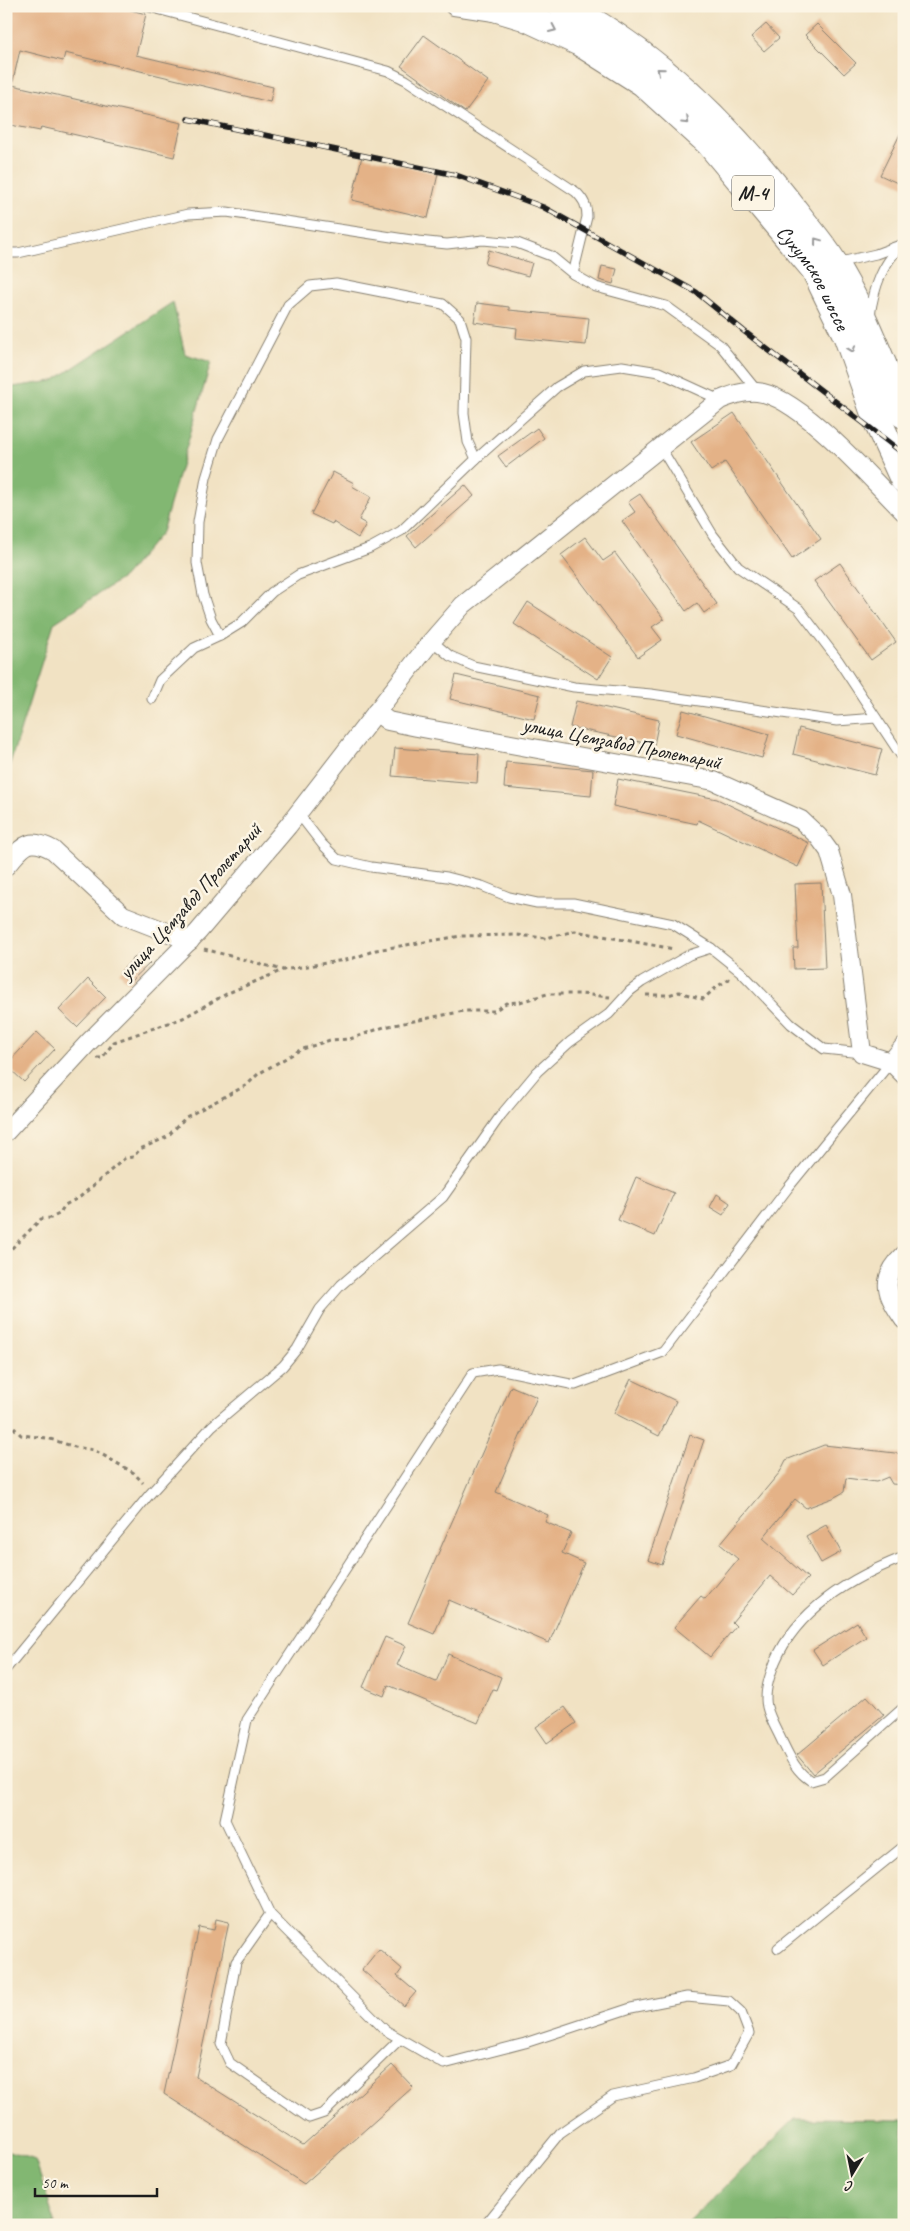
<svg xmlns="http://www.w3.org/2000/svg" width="910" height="2231" viewBox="0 0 910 2231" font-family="Caveat,sans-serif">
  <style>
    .forest { fill: #82b772; stroke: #4f6a47 }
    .building { fill: #e4b287 }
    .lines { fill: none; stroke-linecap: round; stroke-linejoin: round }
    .lane-casing { stroke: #867f70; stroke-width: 11 }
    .street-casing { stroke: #867f70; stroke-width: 20 }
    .highway-casing { stroke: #867f70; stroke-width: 30 }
    .path { stroke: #867f70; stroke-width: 3; stroke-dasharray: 4 4; stroke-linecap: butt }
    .lane { stroke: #fff; stroke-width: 9 }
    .street { stroke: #fff; stroke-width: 18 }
    .highway { stroke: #fff; stroke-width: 28 }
    .rail-casing { stroke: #1c1c1c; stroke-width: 5.5 }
    .rail { stroke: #fcf5e5; stroke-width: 4; stroke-dasharray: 11; stroke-linecap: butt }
    .oneway { stroke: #999 }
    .labels { text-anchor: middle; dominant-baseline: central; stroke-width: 5; stroke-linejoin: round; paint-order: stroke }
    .shield { fill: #fcf5e5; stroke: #5f5d58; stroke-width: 1 }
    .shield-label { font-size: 20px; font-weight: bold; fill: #1c1c1c }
    .street-label { font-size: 21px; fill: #1c1c1c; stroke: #fcf5e5 }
  </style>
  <rect width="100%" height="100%" fill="#fcf5e5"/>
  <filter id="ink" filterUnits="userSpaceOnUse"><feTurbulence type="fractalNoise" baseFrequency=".02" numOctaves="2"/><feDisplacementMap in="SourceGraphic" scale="10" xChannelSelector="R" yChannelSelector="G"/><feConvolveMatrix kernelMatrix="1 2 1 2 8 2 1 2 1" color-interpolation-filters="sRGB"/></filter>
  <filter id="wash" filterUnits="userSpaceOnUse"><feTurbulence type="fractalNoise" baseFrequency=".0096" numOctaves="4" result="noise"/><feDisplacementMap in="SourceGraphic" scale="20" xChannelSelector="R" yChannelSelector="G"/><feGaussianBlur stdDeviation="1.12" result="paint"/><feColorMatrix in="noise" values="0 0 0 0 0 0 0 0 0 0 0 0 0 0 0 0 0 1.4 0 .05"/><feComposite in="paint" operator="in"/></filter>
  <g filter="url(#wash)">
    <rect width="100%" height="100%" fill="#f1e2c3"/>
    <!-- forest -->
    <g class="forest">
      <path d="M173 302 185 354 211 362 162 532 124 577 54 623 6 776V388L53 381Z"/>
      <path d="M795 2119 904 2120V2225H686Z"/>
      <path d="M6 2150 35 2160 56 2225H6Z"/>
    </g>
    <g id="blocks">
      <!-- building -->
      <g class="building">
        <path d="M10 6H115L146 14 136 55 273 87 270 102 65 53 63 61 20 50 12 85 182 123 174 157 41 127 40 131 6 124V21Z"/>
        <path d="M766 24 779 38 764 51 751 37Z"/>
        <path d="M817 24 856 63 844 74 805 35Z"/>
        <path d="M424 35 488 81 465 112 401 66Z"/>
        <path d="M904 126V186L880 175Z"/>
        <path d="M362 156 438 174 428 218 352 200Z"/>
        <path d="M489 250 532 263 528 276 485 264Z"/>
        <path d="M602 266 617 269 613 284 599 280Z"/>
        <path d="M477 303 509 307V310L589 318 586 345 516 338 517 328 474 322Z"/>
        <path d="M734 413 821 539 792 559 725 462 711 471 691 442Z"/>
        <path d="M537 428 544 438 506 467 498 456Z"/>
        <path d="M333 472 354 483 352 486 371 497 359 520 366 524 358 538 333 522 332 524 311 514Z"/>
        <path d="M465 485 474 496 416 547 407 536Z"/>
        <path d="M640 494 717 604 704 613 697 603 686 611 622 521 635 512 628 502Z"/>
        <path d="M585 537 603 561 615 553 664 619 652 627 662 640 638 657 561 555Z"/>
        <path d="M840 563 896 642 871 660 814 581Z"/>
        <path d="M528 602 612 657 598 679 514 624Z"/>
        <path d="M456 675 540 695 534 719 450 699Z"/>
        <path d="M576 701 659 720 654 745 570 727Z"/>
        <path d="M683 710 769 734 762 758 676 734Z"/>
        <path d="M799 728 882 749 875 775 793 754Z"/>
        <path d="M395 748 479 754 477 783 392 776Z"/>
        <path d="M506 762 593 770 591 796 504 788Z"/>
        <path d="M618 779 717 799 809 843 798 867 698 820 697 824 613 806Z"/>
        <path d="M821 883 825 968 794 969 793 948H798L795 884Z"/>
        <path d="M139 953 150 963 129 983 119 973Z"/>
        <path d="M88 979 106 997 77 1027 59 1010Z"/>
        <path d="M37 1032 55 1049 24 1082 6 1065Z"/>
        <path d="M636 1177 674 1193 655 1236 618 1220Z"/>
        <path d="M717 1194 730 1203 723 1215 710 1207Z"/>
        <path d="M631 1379 676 1401 659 1436 614 1413Z"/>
        <path d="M511 1386 537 1397 496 1492 548 1515 545 1522 571 1533 562 1553 584 1563 549 1643 449 1600 434 1634 408 1623Z"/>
        <path d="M690 1435 704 1440 662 1565 648 1560Z"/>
        <path d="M824 1445 904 1454V1485L892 1484 888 1477 876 1482 846 1478 844 1492 833 1498 806 1508 795 1499 763 1538 808 1578 792 1595 770 1576 732 1622 736 1626 710 1657 674 1627 701 1596 705 1599 738 1559 720 1544 780 1472 786 1460Z"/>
        <path d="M826 1525 841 1552 821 1563 806 1536Z"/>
        <path d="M857 1622 866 1637 823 1665 813 1650Z"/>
        <path d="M385 1637 406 1646 397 1665 436 1682 448 1654 501 1677 496 1690 493 1689 478 1723 388 1685 384 1696 363 1687Z"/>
        <path d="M867 1696 884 1715 813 1774 797 1755Z"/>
        <path d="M565 1707 576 1723 547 1743 536 1727Z"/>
        <path d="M216 1919 229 1922 196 2077 303 2145 392 2065 413 2087 304 2184 164 2094 199 1927 214 1930Z"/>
        <path d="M379 1949 402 1969 397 1976 416 1992 404 2006 362 1970Z"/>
      </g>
    </g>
  </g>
  <g filter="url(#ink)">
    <use href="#blocks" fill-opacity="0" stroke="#867f70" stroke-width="1"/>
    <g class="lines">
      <!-- lane casing -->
      <g class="lane-casing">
        <g id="lane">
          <path d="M146 6 388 71 406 80 576 192C584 200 587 206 587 217L573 274"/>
          <path d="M6 253H18L188 214 227 212 418 241 447 244 483 240 517 243 551 256 573 274 596 287 666 306 720 345 758 392"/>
          <path d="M836 263 876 254 903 244"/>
          <path d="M870 316C874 287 882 263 904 243"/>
          <path d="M661 448 713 535 738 567 799 609 838 660 904 760"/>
          <path d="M220 636 211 619 203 595 197 563 198 522 206 478 218 439 288 305 310 286 336 283 443 304 460 319 466 338 464 413 468 442 476 459"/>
          <path d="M432 641 450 656 473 666 574 687 651 694 837 721 876 718"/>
          <path d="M152 699 160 680 194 648 220 636 241 623 272 592 298 575 370 548 401 531 476 459 557 387 584 371 622 366 659 372 720 400"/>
          <path d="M298 813 322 844 337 859 371 867 447 877 482 886 509 897 537 903H573L673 924 711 948 741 972 791 1024 824 1049 862 1053"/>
          <path d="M904 1557C850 1578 792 1612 772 1670 768 1681 764 1695 767 1707 769 1716 775 1727 779 1735 788 1753 794 1770 811 1781L825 1777 904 1707"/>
          <path d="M6 1669 149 1495 212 1426 283 1366 297 1349 320 1309 341 1285 443 1197 501 1115 537 1072 570 1042 609 1014 630 991 642 982 689 955 711 948"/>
          <path d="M270 1914 236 1962 221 2044 230 2063 309 2118 324 2113 400 2039"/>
          <path d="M778 1948 904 1846"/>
          <path d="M485 2225 560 2133 613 2096 694 2078 731 2065 749 2033 741 2012 729 2001 687 1997 631 2008 525 2043 444 2064 385 2030 270 1914 225 1820 247 1720 473 1373 498 1369 575 1385 663 1352 788 1188 891 1062"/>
        </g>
      </g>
      <!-- street casing -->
      <g class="street-casing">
        <g id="street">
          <path d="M454 6 501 13"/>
          <path d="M376 712 388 721 417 727 714 781 801 820 818 836 829 851 842 895 862 1053 891 1062 904 1075"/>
          <path d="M6 866C24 846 27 836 53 850L123 915 190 941"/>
          <path d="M891 1062 904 1046"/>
          <path d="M6 1132 88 1043 198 932 288 826 429 644 463 605 720 400C732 395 743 391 757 392 799 395 873 481 904 512"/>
          <path d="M904 1255C879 1279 886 1294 904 1320"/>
        </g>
      </g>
      <!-- highway casing -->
      <g class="highway-casing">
        <g id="highway">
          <path id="s1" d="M491 6 524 16 580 42 643 82 710 143 815 269 848 337 878 422 904 479"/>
          <path d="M563 6C657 53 738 137 801 220 812 234 824 248 833 263 863 310 880 364 904 414"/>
        </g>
      </g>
      <!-- path -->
      <g class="path">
        <path d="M204 949 283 970 351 959 376 950 461 936 517 935 546 938 575 931 674 949"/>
        <path d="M646 995H668L679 992 703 999 718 986 731 978"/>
        <path d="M97 1058H102L114 1042 183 1018 228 993 283 970"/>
        <path d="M6 1254 41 1219 51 1218 59 1214 65 1205 80 1197 125 1158 133 1157 140 1149 167 1137 186 1117 247 1085 258 1074 300 1050 330 1040 350 1039 384 1027 464 1011H494L506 1003 520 1002 547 994H581L610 997"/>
        <path d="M6 1425 12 1426 21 1435 47 1438 75 1447 94 1450 134 1473 143 1483"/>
      </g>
      <!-- lane -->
      <use href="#lane" class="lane"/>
      <!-- street -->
      <use href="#street" class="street"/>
      <!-- highway -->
      <use href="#highway" class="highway"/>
      <!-- rail casing -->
      <g class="rail-casing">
        <path id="rail" d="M188 119 456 175 543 207 696 292 745 332 904 454"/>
      </g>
      <!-- rail -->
      <use href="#rail" class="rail"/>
    </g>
    <!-- one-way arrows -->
    <defs><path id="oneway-chevron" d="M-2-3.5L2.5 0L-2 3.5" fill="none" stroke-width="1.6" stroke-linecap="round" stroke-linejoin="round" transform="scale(1.25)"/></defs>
    <g class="oneway">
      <use href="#oneway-chevron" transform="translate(553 29) rotate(25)"/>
      <use href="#oneway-chevron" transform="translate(660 71) rotate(-140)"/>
      <use href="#oneway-chevron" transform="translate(686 121) rotate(43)"/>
      <use href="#oneway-chevron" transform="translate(817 241) rotate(-127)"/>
      <use href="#oneway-chevron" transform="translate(852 349) rotate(71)"/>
    </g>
  </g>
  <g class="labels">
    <!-- shield labels -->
    <rect class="shield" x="732" y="175.5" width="42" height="35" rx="4"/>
    <g class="shield-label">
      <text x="753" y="193">М-4</text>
    </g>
    <!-- street labels -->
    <g class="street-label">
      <text stroke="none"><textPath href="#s1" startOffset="432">Сухумское шоссе</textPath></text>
      <text transform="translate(622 743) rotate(11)">улица Цемзавод Пролетарий</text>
      <text transform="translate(190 901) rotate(-48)">улица Цемзавод Пролетарий</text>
    </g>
  </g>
  <!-- margin -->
  <rect width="910" height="2231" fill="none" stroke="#fcf5e5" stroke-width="25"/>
  <!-- north arrow -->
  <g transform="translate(852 2174) rotate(190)" stroke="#fcf5e5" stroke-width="4" paint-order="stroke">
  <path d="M0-4L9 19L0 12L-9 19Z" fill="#1c1c1c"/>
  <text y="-8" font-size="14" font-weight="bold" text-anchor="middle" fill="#1c1c1c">С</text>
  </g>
  <!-- scale -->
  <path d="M35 2188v8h122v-8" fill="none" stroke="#1c1c1c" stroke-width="2.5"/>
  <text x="42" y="2188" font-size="15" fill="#1c1c1c" stroke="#fcf5e5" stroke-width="4" paint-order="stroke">50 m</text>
</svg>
